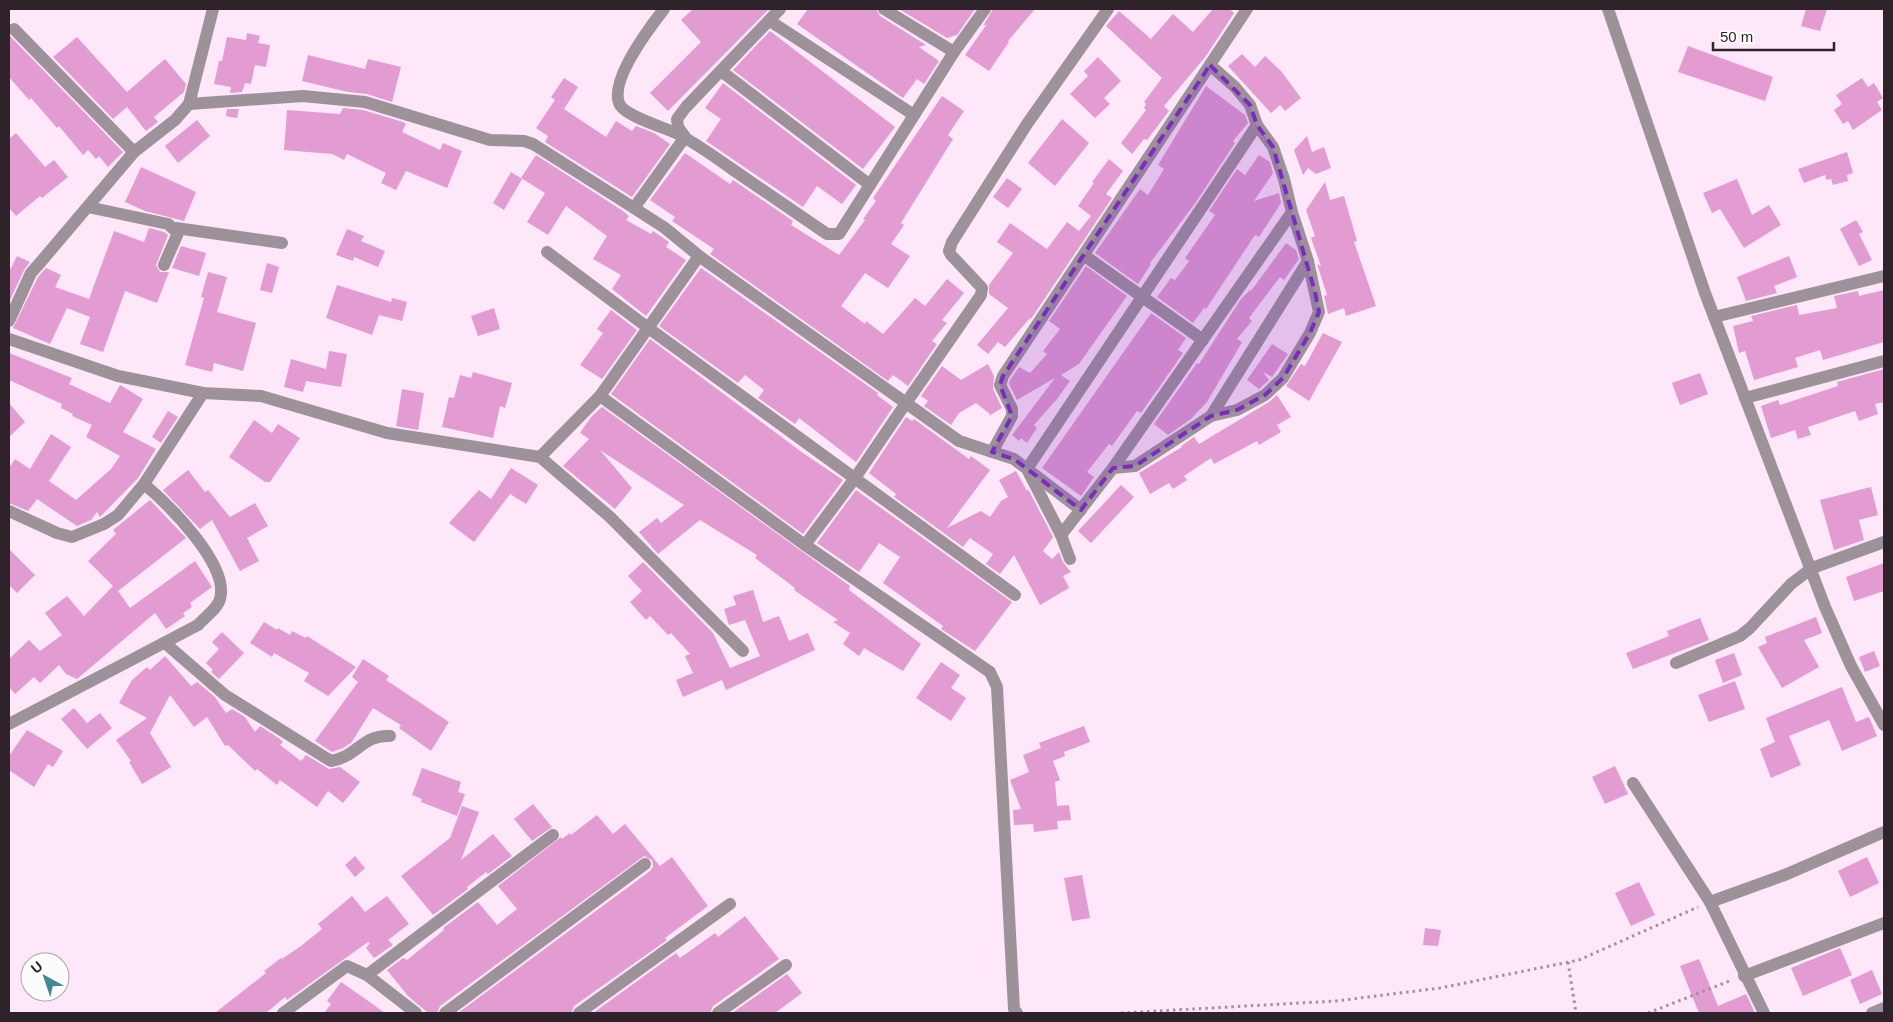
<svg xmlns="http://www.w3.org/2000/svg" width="1893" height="1022" viewBox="0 0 1893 1022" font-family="Helvetica,sans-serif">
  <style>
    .building { fill: #e29cd2 }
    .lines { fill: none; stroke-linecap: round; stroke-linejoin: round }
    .path { stroke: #a1909d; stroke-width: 3; stroke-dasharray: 2.5 4; stroke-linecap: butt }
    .minor { stroke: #9d929a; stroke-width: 12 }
    .marked { fill: #7b2cbf; fill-opacity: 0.2; stroke: #7b2cbf; stroke-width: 4; stroke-dasharray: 10 6; stroke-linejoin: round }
  </style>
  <rect width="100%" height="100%" fill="#fee7f8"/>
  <!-- building -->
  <g class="building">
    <path d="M693 9H769L668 111 650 93 701 42 681 20Z"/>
    <path d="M808 9H876L880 16 926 45 919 47 939 61 924 84 917 79 903 98 797 24Z"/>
    <path d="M899 9H975L957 35 947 38Z"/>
    <path d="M993 9H1035L1008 41 1009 42 989 71 965 55 987 24 983 26Z"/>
    <path d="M1213 9H1229L1234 13 1206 56 1164 106 1169 111 1147 140 1144 139 1132 154 1121 143 1146 110 1144 108 1146 104 1144 102 1162 78 1106 26 1119 11 1151 39 1173 14 1193 32Z"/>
    <path d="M1806 9H1827L1820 31 1801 26Z"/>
    <path d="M770 31 895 127 863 169 733 70Z"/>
    <path d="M247 33 260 36 258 43 270 45 266 67 255 65 251 84 245 83 242 92 230 93 231 87 214 84 219 61H222L227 37 246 40Z"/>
    <path d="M9 35 123 152 108 167 99 156 96 159 88 150 83 155 59 126 57 128 31 98 29 100 9 77Z"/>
    <path d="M77 37 127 92 165 59 186 84 184 92 154 117 158 122 146 131 127 107 113 119 53 57Z"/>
    <path d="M1688 46 1773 77 1765 101 1678 72Z"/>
    <path d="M1242 54 1255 67 1265 56 1281 71 1301 98 1285 111 1280 105 1271 113 1228 66Z"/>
    <path d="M308 55 365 69 368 59 401 67 392 102 367 94 348 92 302 81Z"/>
    <path d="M1098 57 1121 81 1104 98 1110 104 1095 118 1070 94 1088 76 1084 71Z"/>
    <path d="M564 78 578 87 564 109 606 137 616 121 632 131 636 126 654 133 670 144 632 197 545 142 548 136 536 128 555 100 551 97Z"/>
    <path d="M1862 78 1868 87 1874 83 1883 98 1877 102 1882 110 1853 130 1848 121 1843 124 1834 110 1842 104 1836 95Z"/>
    <path d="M723 83 856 185 842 204 817 186 803 207 706 141 721 119 705 108Z"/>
    <path d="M1206 86 1245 115 1248 123 1233 141 1235 143 1196 202 1150 263 1151 264 1138 284 1095 253 1140 189 1148 195 1164 169 1158 165Z"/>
    <path d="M942 96 964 111 948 135 953 139 901 223 904 225 891 244 910 256 888 288 865 273 841 306 865 324 866 321 883 334 915 298 925 306 947 279 964 293 942 320 947 323 932 341 937 344 908 386 893 375 888 381 710 254 714 249 672 221 675 217 650 200 685 153 730 184 733 180 793 221 791 225 839 255 865 220 863 219 876 201 873 198Z"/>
    <path d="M343 108 363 110 403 122 406 124 402 132 440 150 443 143 462 151 447 188 406 171 396 190 381 183 386 173 347 154 344 160 332 154 284 150 287 110 340 114Z"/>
    <path d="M227 109H239L237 118 226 116Z"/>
    <path d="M1062 119 1089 143 1055 186 1028 163Z"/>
    <path d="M197 120 210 136 178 163 165 146Z"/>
    <path d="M16 133 45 167 54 160 68 177 42 198 40 196 16 216 9 208V139Z"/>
    <path d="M1307 136 1312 152 1324 147 1331 168 1316 174 1308 168 1303 175 1294 150Z"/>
    <path d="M1847 152 1853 173 1847 175 1848 181 1833 185 1831 179 1826 180 1825 175 1804 183 1798 169Z"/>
    <path d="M536 155 623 211 629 216 626 220 651 234 653 231 669 242 666 247 686 260 646 316 612 289 621 275 593 259 607 236 566 206 548 235 527 222 545 193 521 178Z"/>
    <path d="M1259 155 1270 162 1273 173 1254 201 1279 193 1281 203 1259 237 1255 235 1206 309 1204 308 1193 323 1157 297 1171 278 1175 280 1189 261 1185 258 1215 215 1209 211 1237 169 1245 175Z"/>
    <path d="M1109 159 1123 171 1106 194 1112 198 1031 319 1030 318 1005 347 998 342 988 354 977 345 1008 308 989 294V285L1013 253 997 242 1010 223 1047 249 1067 222 1079 231 1091 216 1078 206 1094 183 1092 182Z"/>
    <path d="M141 167 196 192 184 221 145 211 125 202Z"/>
    <path d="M511 172 522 179 504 210 493 203Z"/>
    <path d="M1007 178 1022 189 1008 208 993 197Z"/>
    <path d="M1737 179 1752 215 1769 205 1781 225 1744 248 1720 209 1712 213 1703 193Z"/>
    <path d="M1325 182 1330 200 1344 196 1357 241 1354 242 1376 306 1346 316 1344 308 1328 314 1324 296 1327 295 1317 264 1321 266 1311 238 1315 236 1306 210Z"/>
    <path d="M1856 220 1863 232 1859 234 1872 260 1859 266 1840 229Z"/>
    <path d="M149 228 164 232 168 235 156 265 160 272H169L157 303 125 291 103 352 80 344 90 317 67 308 50 344 13 328 38 277 46 268 61 275 55 287 89 299 114 231 144 242Z"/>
    <path d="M347 229 364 236 361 241 385 251 378 267 354 257 353 261 336 255Z"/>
    <path d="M1286 243 1296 250 1299 259 1284 280 1280 277 1249 318 1252 321 1237 339 1242 342 1207 402 1191 419 1168 435 1154 424 1197 363 1199 364 1241 299 1250 290 1251 291Z"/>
    <path d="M181 246 206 253 199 276 172 268Z"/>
    <path d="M17 256 30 262 24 270 9 302V272Z"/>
    <path d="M1789 256 1797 277 1774 286 1777 293 1746 301 1737 277Z"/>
    <path d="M267 263 279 267 272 293 260 290Z"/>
    <path d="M1086 266 1127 296 1079 364 1061 375 1070 381 1057 399 1034 425 1037 428 1027 443 1021 438 1019 441 1012 435 1055 378 1017 400 1009 384 1010 380 1019 367 1030 373 1047 354 1043 351 1060 329 1049 321Z"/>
    <path d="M701 268 878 393 877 395 893 407 856 462 799 418 795 424 758 398 764 390 745 375 738 383 659 326Z"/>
    <path d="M208 272 227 277 217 312 256 323 243 371 214 363 212 372 185 365 204 298 201 297Z"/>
    <path d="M337 285 391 302 392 298 407 302 402 321 379 315 372 335 326 318Z"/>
    <path d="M1884 290V342L1823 360 1820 350 1795 358 1798 367 1754 380 1745 351 1739 353 1733 326 1753 321 1751 316 1797 305 1799 315 1837 308 1834 296 1858 291 1859 296Z"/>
    <path d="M494 308 500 329 478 336 471 316Z"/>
    <path d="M611 310 637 330 602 379 580 365 603 333 597 329Z"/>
    <path d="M1151 313 1186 338 1178 350 1183 353 1141 413 1137 411 1112 446 1109 444 1087 472 1094 477 1081 496 1042 468Z"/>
    <path d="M1323 333 1342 342 1309 401 1286 386 1301 364 1305 366Z"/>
    <path d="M650 339 803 453 843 480 803 534 611 394Z"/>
    <path d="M1272 344 1288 354 1272 377 1263 372 1269 380 1259 389 1247 380Z"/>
    <path d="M329 351 347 354 341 387 306 381 303 392 284 387 291 359 326 369Z"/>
    <path d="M9 353 72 378 69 384 110 403 120 385 143 399 123 432 156 449 138 478 100 517 97 512 91 520 77 526 37 499 28 511 9 503V468L15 459 30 469 51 434 71 447 49 481 76 500 111 469 120 456 86 437 92 425 72 416 73 414 61 408 62 404 9 380Z"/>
    <path d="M988 364 994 376 993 389 1002 408 989 416 990 414 976 403 959 413 951 425 924 406 928 401 921 396 942 366 961 380Z"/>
    <path d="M1884 369V402L1875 404 1878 414 1859 421 1855 411 1808 427 1811 435 1798 439 1795 430 1771 438 1761 406 1778 400 1780 405 1838 386 1837 382Z"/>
    <path d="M473 372 512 383 505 408 500 406 493 438 442 427 449 397 454 398 460 375 471 378Z"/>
    <path d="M1700 373 1708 394 1680 405 1672 383Z"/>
    <path d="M402 389 424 393 418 430 396 426Z"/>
    <path d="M1277 395 1291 417 1277 425 1281 432 1259 445 1257 441 1214 464 1211 458 1184 476 1187 480 1173 489 1169 483 1150 494 1139 473 1182 447 1181 446 1194 437 1199 444 1269 402Z"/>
    <path d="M9 403 25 422 9 437Z"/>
    <path d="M602 407 850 586 849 590 921 644 903 671 864 648 859 656 843 644 850 633 833 622 838 620 794 590 795 588 755 558 757 555 700 520 658 554 639 532 657 518 661 523 684 505 600 450 632 488 615 509 563 466 589 439 580 433 591 417Z"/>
    <path d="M168 411 178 417 161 443 152 437Z"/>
    <path d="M906 417 912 421 914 419 969 459 971 456 990 470 947 528 981 511 990 517 1001 501 1008 497 999 480 1016 471 1027 491 1028 489 1053 537 1043 551 1052 559 1059 552 1063 562 1071 572 1063 576 1069 588 1040 605 1014 555 1000 574 986 564 993 554 970 538 963 547 894 497 896 494 869 473Z"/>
    <path d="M254 420 272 433 278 424 300 438 270 482H265L229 457Z"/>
    <path d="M511 468 538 485 526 504 510 494 474 542 449 523 479 490 491 499Z"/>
    <path d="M188 470 205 492 208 490 230 517 255 503 268 526 247 538 259 561 240 571 212 520 200 529 163 490Z"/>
    <path d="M1121 485 1134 497 1091 543 1078 531Z"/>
    <path d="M1871 487 1878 515 1859 520 1864 540 1834 550 1820 500Z"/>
    <path d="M856 490 1012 602 975 651 941 629 943 626 883 583 900 557 879 543 859 572 817 543Z"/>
    <path d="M150 500 186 538 118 591 130 608 195 561 212 587 190 603 192 607 183 613 185 616 166 629 155 613 77 679 66 674 59 665 40 683 34 677 15 694 9 687V659L29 640 40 651 62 635 45 613 67 596 84 616 113 586 88 561 116 534 113 530Z"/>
    <path d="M9 549 35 575 17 593 9 585Z"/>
    <path d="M643 562 713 633 730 668 760 656 745 620 729 625 724 609 736 605 733 596 753 590 763 622 779 616 789 641 808 633 815 650 726 690 722 680 683 697 676 680 693 673 685 656 690 654 671 633 668 635 650 616 646 620 630 602 642 591 628 576Z"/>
    <path d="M1884 563V591L1854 601 1846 577Z"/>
    <path d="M1816 617 1822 633 1804 640 1819 667 1782 688 1758 647 1767 643 1765 637Z"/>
    <path d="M1700 618 1709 640 1633 669 1626 653 1669 636 1667 631Z"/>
    <path d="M264 622 277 630 278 628 290 635 292 631 306 638 307 636 356 667 328 696 304 681 309 673 274 653 272 657 250 643Z"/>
    <path d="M222 632 244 653 219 679 211 672 213 670 206 663 219 649 212 642Z"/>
    <path d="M1874 651 1880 666 1865 672 1859 657Z"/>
    <path d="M1734 653 1742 675 1723 683 1715 660Z"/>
    <path d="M165 656 191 686 197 682 215 697 226 713 232 709 245 717 255 732 260 726 280 739 283 742 280 745 301 761 306 755 329 769 340 767 360 782 343 803 328 791 317 807 280 780 277 785 257 769 255 771 228 745 225 746 207 717 194 727 170 695 150 733 171 767 142 784 129 762 131 761 116 740 147 718 119 703 132 680 147 667 150 670Z"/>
    <path d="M363 659 389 676 386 680 449 722 431 751 399 728 401 725 373 708 351 743 343 748 332 752 315 741 358 682 352 677Z"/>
    <path d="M941 662 960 675 951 688 966 698 951 721 916 698Z"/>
    <path d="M1735 681 1745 709 1709 722 1698 695Z"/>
    <path d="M1842 687 1856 722 1869 717 1877 736 1842 751 1829 720 1789 736 1801 765 1771 778 1760 749 1775 742 1766 718Z"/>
    <path d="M74 708 87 723 100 713 112 728 87 749 61 719Z"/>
    <path d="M1084 726 1090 742 1064 752 1065 756 1053 761 1060 780 1055 782 1057 806 1069 805 1071 820 1057 821 1058 829 1034 832 1033 824 1014 825 1013 810 1021 809 1010 780 1029 772 1023 755 1041 748 1039 743Z"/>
    <path d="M27 730 63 751 53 767 48 764 34 787 9 770V756Z"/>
    <path d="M1615 766 1628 794 1605 804 1592 777Z"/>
    <path d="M422 768 461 782 458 792 465 794 457 816 421 802 422 799 412 795Z"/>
    <path d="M533 804 552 827 532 841 514 819Z"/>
    <path d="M462 806 479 812 461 860 493 834 512 856 488 874 486 872 467 887 468 889 433 915 401 876 450 838Z"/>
    <path d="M597 815 613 834 625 824 660 866 672 857 708 906 665 938 667 940 574 1006 571 1013H458L650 871 653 867 652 860 644 856 440 1006 437 1013H428L408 996 387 970 403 958 407 960 444 930 443 928 478 902 497 925 517 909 498 886 561 837 562 839 570 833 571 835Z"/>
    <path d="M355 856 365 868 355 877 345 865Z"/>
    <path d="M1867 857 1879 883 1850 897 1838 871Z"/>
    <path d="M1082 875 1090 918 1072 921 1064 878Z"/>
    <path d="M1639 882 1655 915 1631 926 1615 893Z"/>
    <path d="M352 896 365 912 387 896 409 924 388 940 393 945 374 958 366 948 370 943 368 942 287 1000 285 997 266 1013H215L266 973 264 971 281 958 282 959 301 946 322 929 318 924Z"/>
    <path d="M745 916 779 959 713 1006 710 1013H593L676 953 680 958 715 933 718 937Z"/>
    <path d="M1425 928 1441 930 1438 946 1423 945Z"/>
    <path d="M1840 948 1852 975 1803 996 1791 968Z"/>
    <path d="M1699 959 1718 1006 1746 994 1755 1013H1699L1680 966Z"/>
    <path d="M1872 970 1882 994 1860 1004 1850 980Z"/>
    <path d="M787 974 802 993 775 1013H732Z"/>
    <path d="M341 982 364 998 385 1013H324L331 1004 327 1001Z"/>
  </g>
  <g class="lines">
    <!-- path -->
    <g class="path">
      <path d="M1568 962 1576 1013"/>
      <path d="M1121 1013 1336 1001 1440 988 1579 960 1698 907"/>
      <path d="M1648 1013 1732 980"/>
    </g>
    <!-- minor -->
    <g class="minor">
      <path d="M213 9 189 104 303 96 365 102 490 140 524 141 533 144 634 208"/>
      <path d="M664 9C650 27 610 79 619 103 623 116 664 127 678 134 697 144 715 157 732 169 764 191 795 212 827 234H839L954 52 985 9"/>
      <path d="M884 9 954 52"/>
      <path d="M1608 9 1705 293 1825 607 1851 666 1884 725"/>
      <path d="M770 21 914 115"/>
      <path d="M14 29 134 152"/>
      <path d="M721 71 870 185"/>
      <path d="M88 207 168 224 178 233 164 265"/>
      <path d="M176 228 282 243"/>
      <path d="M547 252 647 327 1015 595"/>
      <path d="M1085 256 1203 340"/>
      <path d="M1714 317 1884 276"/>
      <path d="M9 321 31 273 39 264 134 152 175 120 189 104"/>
      <path d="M9 339 118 376 203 393 261 396 387 433 540 457 600 396 699 256 665 228 634 208 685 137 678 127 677 119 686 107 780 9"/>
      <path d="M600 396 805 545 855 478 906 403 699 256"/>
      <path d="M1745 398 1884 361"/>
      <path d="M1211 416 1308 261"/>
      <path d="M992 452 1012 416V409L1000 385 1003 376 1247 9"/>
      <path d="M540 457 610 517 743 651"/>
      <path d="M1113 468 1135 466 1211 416 1237 410 1265 395 1283 378 1310 333 1319 312 1308 261 1292 212"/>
      <path d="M1081 510 1027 469 1257 125"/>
      <path d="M9 511 57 533 72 537 104 524 118 515 144 484 203 393"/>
      <path d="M1061 535 1113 468 1292 212 1284 179 1273 147 1257 125 1250 105 1235 87 1210 65"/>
      <path d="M805 545 990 672 997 687 1014 1009 1017 1013"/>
      <path d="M1070 559 1061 535 1027 469 1014 459 959 441 906 403 981 295 982 288 951 255 949 251 952 242 1027 124 1108 9"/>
      <path d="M165 643 225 695 331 761C357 757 363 734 390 736"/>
      <path d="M1676 663 1740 636 1750 628 1791 584 1812 568 1884 542"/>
      <path d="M9 724 198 625C204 618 218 608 220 599 230 565 168 504 144 484"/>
      <path d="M1633 783 1710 902 1764 1013"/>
      <path d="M1710 902 1787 874 1884 832"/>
      <path d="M367 975 553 835"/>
      <path d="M1744 976 1884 923"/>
      <path d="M283 1013 347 966 367 975 416 1013"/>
      <path d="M445 1013 645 864"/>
      <path d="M579 1013 730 904"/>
      <path d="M718 1013 786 965"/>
      <path d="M1872 1013 1884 1008"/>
    </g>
  </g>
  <!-- marked area -->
  <path class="marked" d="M1210 65 1250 105 1257 125 1273 147 1315 292 1319 312 1310 333 1283 378 1265 395 1237 410 1211 416 1135 466 1113 468 1081 510 1014 459 992 452 1012 416 1000 385 1003 376Z"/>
  <!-- border -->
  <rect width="1893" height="1022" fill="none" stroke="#2e232b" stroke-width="20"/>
  <!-- north arrow -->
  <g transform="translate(45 977) rotate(320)"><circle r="24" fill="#fcfcfc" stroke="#aaa5a8"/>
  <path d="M0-4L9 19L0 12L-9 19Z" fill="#428990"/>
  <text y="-8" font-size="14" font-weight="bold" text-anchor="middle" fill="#2e232b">U</text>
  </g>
  <!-- scale -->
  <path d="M1713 42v8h121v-8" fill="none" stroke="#2e232b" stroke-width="2.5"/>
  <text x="1720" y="42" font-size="15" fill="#2e232b" stroke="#fcfcfc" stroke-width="4" paint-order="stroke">50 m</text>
</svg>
